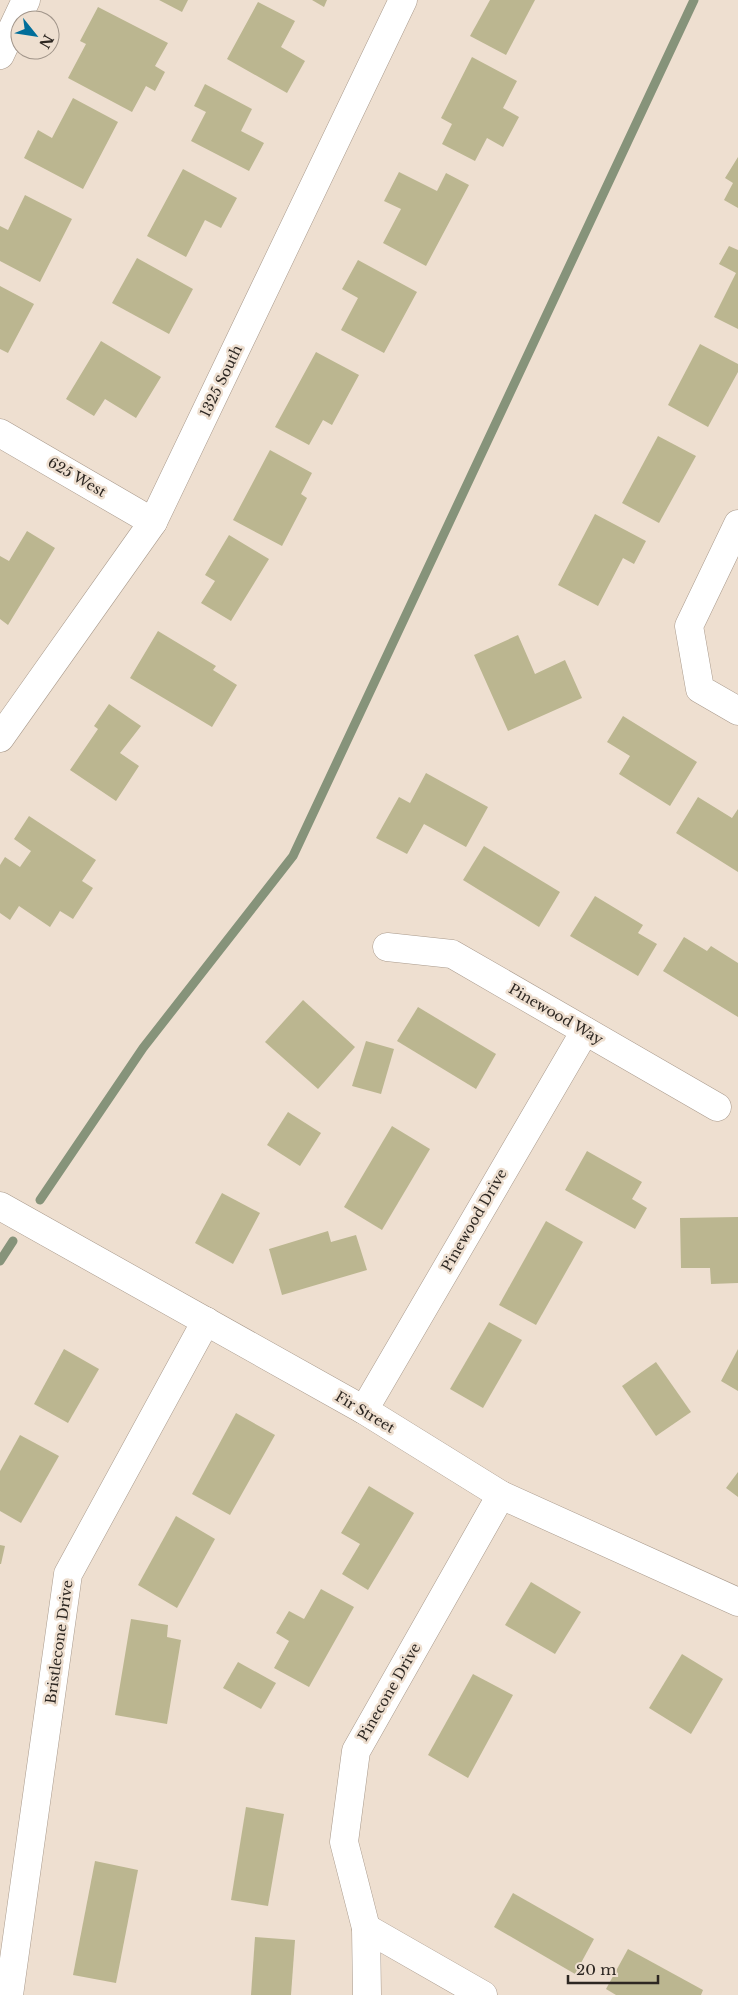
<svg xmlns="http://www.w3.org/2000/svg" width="738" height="1995" viewBox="0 0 738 1995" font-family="'Libre Baskerville',serif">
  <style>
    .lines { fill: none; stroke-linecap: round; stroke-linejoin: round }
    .stream { stroke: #86937a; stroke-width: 9 }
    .building { fill: #bbb690 }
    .minor-casing { stroke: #a99a8c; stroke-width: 29 }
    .minor { stroke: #fff; stroke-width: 28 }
    .labels { text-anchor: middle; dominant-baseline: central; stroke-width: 5; stroke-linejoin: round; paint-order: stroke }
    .street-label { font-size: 14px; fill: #2d2722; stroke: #eedfd0 }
  </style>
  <rect width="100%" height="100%" fill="#eedfd0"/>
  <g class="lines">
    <!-- stream -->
    <g class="stream">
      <path d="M40 1200 143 1048 293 856 694 0"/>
      <path d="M0 1261 13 1241"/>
    </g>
  </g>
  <!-- building -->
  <g class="building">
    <path d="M159 0H188L182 12Z"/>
    <path d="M312 0H327L324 7Z"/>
    <path d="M490 0H535L506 55 470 36Z"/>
    <path d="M258 2 295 21 281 47 305 61 287 93 227 59Z"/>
    <path d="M98 7 168 43 155 66 165 72 155 91 146 86 132 112 68 78 86 44 80 41Z"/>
    <path d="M472 57 517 81 503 108 519 117 503 147 487 138 475 161 442 144 452 124 441 118Z"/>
    <path d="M205 84 252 109 241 131 264 143 249 171 191 141 206 112 194 106Z"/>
    <path d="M73 98 118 122 83 189 24 158 38 130 52 138Z"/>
    <path d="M738 157V208L724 200 733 183 725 178Z"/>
    <path d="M183 169 237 198 221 228 205 220 186 257 147 236Z"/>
    <path d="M399 172 437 191 446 173 469 185 426 266 383 243 401 209 384 201Z"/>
    <path d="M25 195 72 219 40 282 0 261V226L8 230Z"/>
    <path d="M729 246 738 250V329L714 317 736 273 719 264Z"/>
    <path d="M137 258 193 289 169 334 112 303Z"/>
    <path d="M358 260 417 292 384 353 341 330 358 298 342 289Z"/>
    <path d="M0 286 34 304 8 353 0 349Z"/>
    <path d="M101 341 161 377 136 418 105 399 94 416 66 399Z"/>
    <path d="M700 344 738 364V372L708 427 668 405Z"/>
    <path d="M316 352 359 375 332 425 323 420 309 445 275 427Z"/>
    <path d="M658 436 696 456 659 523 622 503Z"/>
    <path d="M270 450 312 473 301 494 307 498 282 546 233 520Z"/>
    <path d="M595 514 646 541 634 564 623 558 598 606 558 585Z"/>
    <path d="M27 531 55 548 8 625 0 619V556L9 561Z"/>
    <path d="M229 535 269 559 231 621 201 603 215 581 205 575Z"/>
    <path d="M158 631 216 666 213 670 237 685 212 727 130 678Z"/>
    <path d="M518 635 535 674 565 660 582 698 508 731 474 655Z"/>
    <path d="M109 704 141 726 120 753 139 766 116 801 70 770 98 729 94 726Z"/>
    <path d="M623 716 697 762 670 806 619 774 630 756 607 742Z"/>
    <path d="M426 773 488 807 466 847 424 824 407 854 376 838 399 797 410 803Z"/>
    <path d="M698 797 732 818 738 809V872L676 833Z"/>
    <path d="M29 816 96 860 82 881 93 888 73 919 60 911 50 927 19 906 10 920 0 913V865L5 857 20 867 31 851 14 839Z"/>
    <path d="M484 846 560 892 539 927 463 880Z"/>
    <path d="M595 896 643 925 638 933 657 944 638 976 570 936Z"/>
    <path d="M684 937 707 951 711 946 738 963V1017L663 971Z"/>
    <path d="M303 1000 355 1047 318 1089 265 1042Z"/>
    <path d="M418 1007 496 1054 476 1089 397 1041Z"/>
    <path d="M366 1041 394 1049 381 1094 352 1086Z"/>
    <path d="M288 1112 321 1133 300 1166 267 1145Z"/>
    <path d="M392 1126 430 1149 382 1230 344 1207Z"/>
    <path d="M587 1151 642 1182 632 1199 647 1208 635 1229 565 1190Z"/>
    <path d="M222 1193 260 1213 233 1264 195 1243Z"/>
    <path d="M738 1217V1283L711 1284 710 1268H681L680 1218Z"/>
    <path d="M546 1221 583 1242 536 1325 499 1305Z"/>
    <path d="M328 1231 331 1242 356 1235 367 1270 282 1295 269 1249Z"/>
    <path d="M489 1322 522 1340 483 1408 450 1389Z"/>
    <path d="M64 1349 99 1369 68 1423 34 1404Z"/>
    <path d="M738 1349V1391L721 1381Z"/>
    <path d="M656 1362 691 1412 656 1436 622 1386Z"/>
    <path d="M236 1413 275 1435 230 1515 192 1494Z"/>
    <path d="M20 1435 59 1456 21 1523 0 1511V1471Z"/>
    <path d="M738 1472V1497L726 1488Z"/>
    <path d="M369 1486 414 1513 368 1590 342 1574 360 1544 341 1533Z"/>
    <path d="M176 1516 215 1539 177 1608 138 1585Z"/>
    <path d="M0 1545 5 1546 1 1564H0Z"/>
    <path d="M531 1582 581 1612 555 1654 505 1625Z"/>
    <path d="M321 1589 354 1607 309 1687 274 1668 289 1641 276 1633 289 1611 304 1619Z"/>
    <path d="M131 1619 168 1625 167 1637 181 1640 167 1724 115 1715Z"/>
    <path d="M682 1654 723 1679 691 1734 649 1708Z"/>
    <path d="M238 1662 276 1683 261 1709 223 1688Z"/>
    <path d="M473 1674 513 1695 468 1778 428 1755Z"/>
    <path d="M246 1807 284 1814 268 1906 231 1900Z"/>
    <path d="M95 1861 138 1870 116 1983 73 1975Z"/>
    <path d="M513 1893 594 1939 575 1974 494 1927Z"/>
    <path d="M255 1937 295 1940 291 1995H251Z"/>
    <path d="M628 1949 703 1990 701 1995H616L606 1989Z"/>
  </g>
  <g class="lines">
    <!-- minor casing -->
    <g class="minor-casing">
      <g id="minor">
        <path d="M0 55 26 0"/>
        <path d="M0 433 153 522"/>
        <path d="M738 524 689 626 700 689 738 711"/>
        <path d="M0 738 153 522 403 0"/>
        <path d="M387 947 452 954 717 1107"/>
        <path d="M0 1206 364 1410 501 1495 738 1602"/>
        <path d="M364 1410 585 1031"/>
        <path d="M366 1928 483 1995"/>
        <path d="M9 1995 68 1574 206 1321"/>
        <path d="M367 1995 366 1928 344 1842 356 1751 501 1495"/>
      </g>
    </g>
    <!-- minor -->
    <use href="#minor" class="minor"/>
  </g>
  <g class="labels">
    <!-- street labels -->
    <g class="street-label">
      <text transform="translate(221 381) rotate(-64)">1325 South</text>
      <text transform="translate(77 477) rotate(30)">625 West</text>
      <text transform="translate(556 1014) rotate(30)">Pinewood Way</text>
      <text transform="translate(474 1220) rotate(-60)">Pinewood Drive</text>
      <text transform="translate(365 1412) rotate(31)">Fir Street</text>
      <text transform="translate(59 1642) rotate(-82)">Bristlecone Drive</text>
      <text transform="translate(389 1692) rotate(-60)">Pinecone Drive</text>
    </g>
  </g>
  <!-- north arrow -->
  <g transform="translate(35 35) rotate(120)"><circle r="24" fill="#eedfd0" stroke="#a1958a"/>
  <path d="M0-4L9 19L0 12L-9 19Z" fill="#016e9a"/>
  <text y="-8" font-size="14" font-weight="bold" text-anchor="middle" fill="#2d2722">N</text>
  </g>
  <!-- scale -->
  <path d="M568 1975v8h90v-8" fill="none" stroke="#2d2722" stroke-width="2.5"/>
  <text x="576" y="1975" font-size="15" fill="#2d2722" stroke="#eedfd0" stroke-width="4" paint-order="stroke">20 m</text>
</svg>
